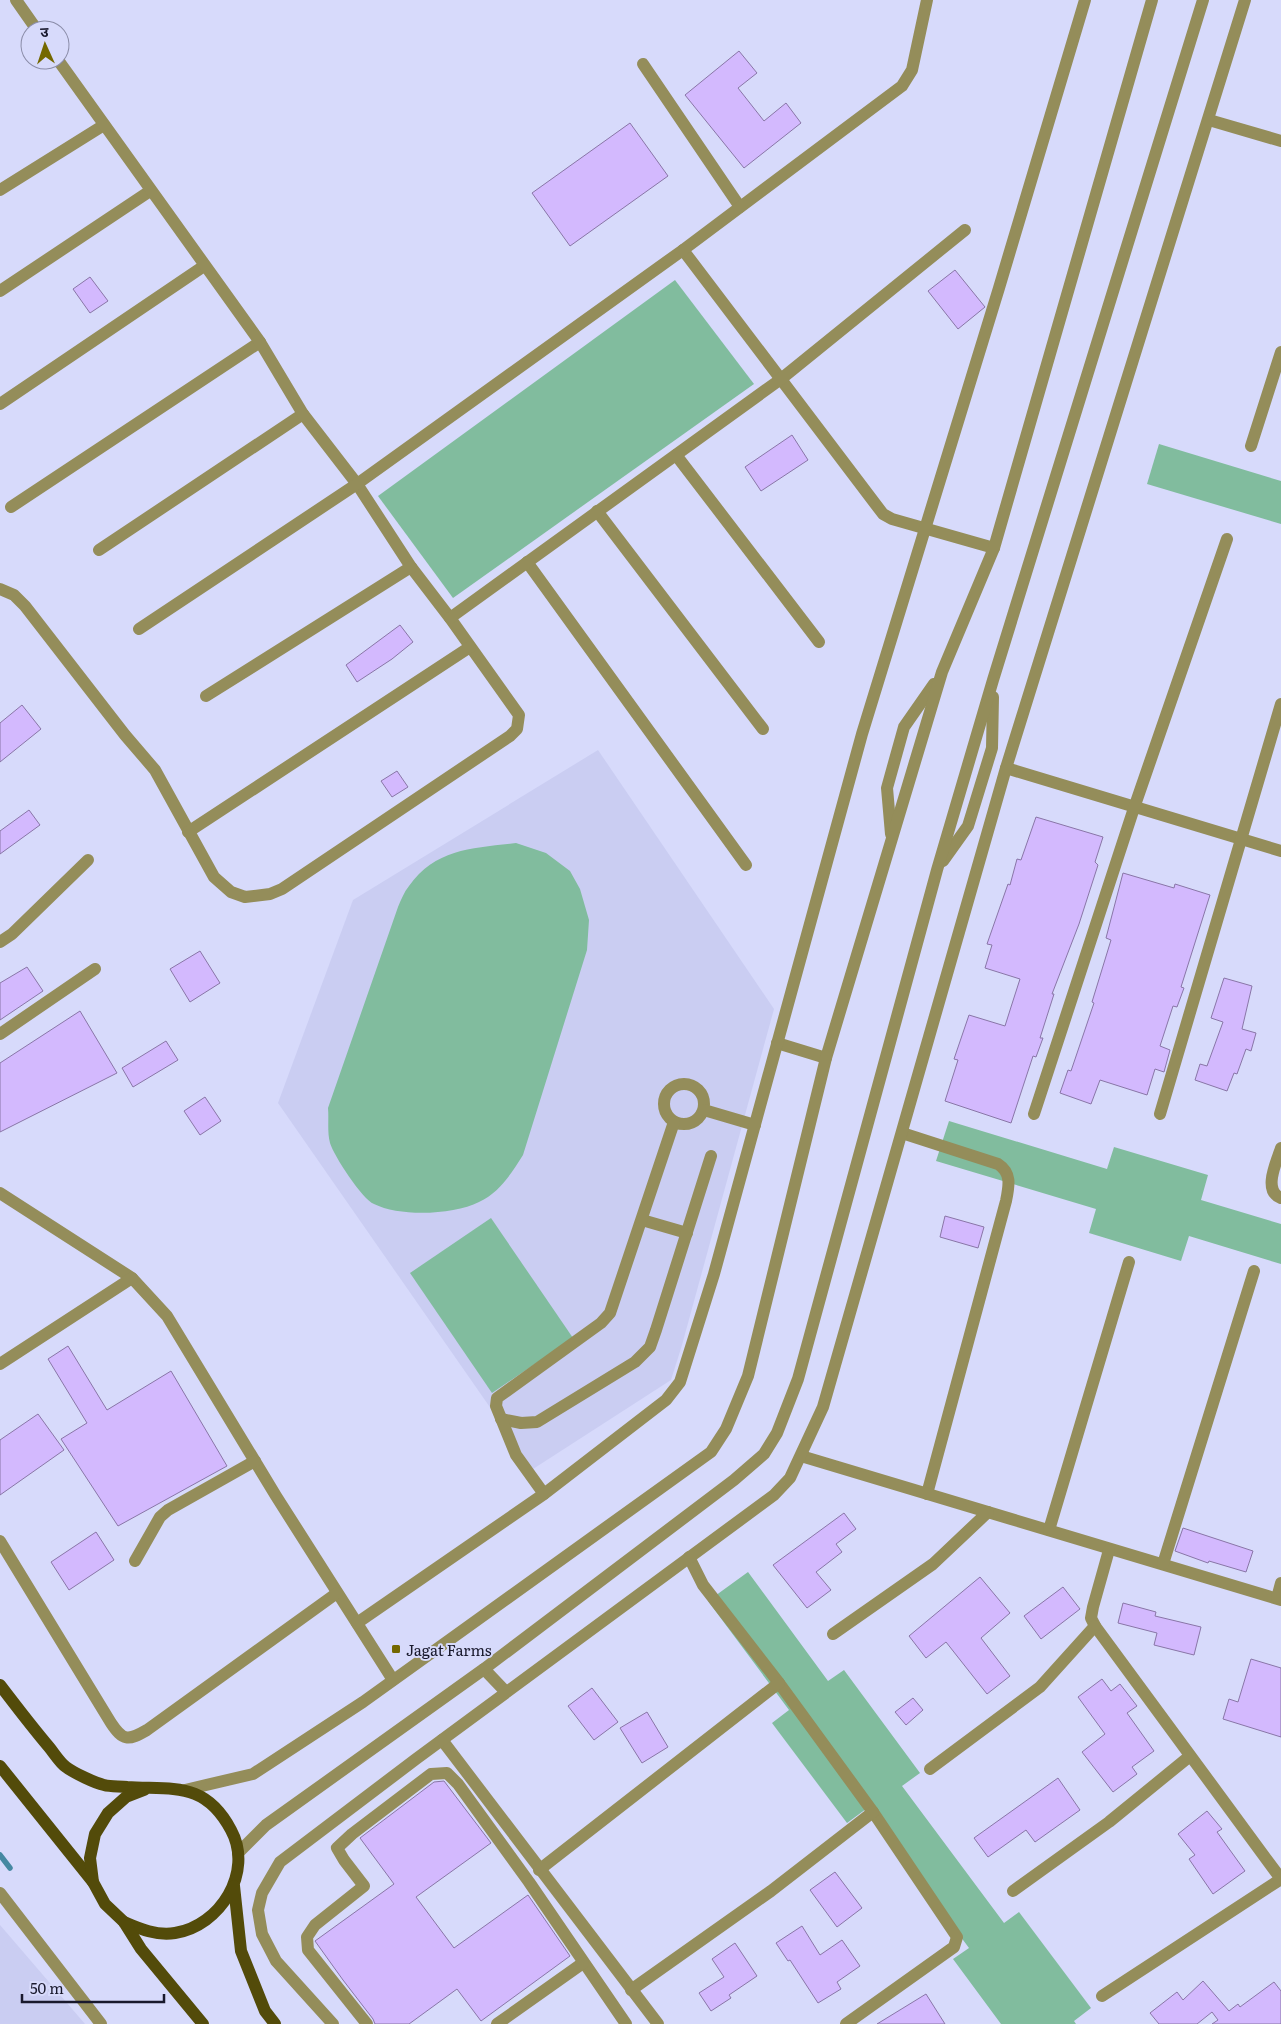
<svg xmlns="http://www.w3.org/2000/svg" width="1281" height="2024" viewBox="0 0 1281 2024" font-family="Literata,'Noto Sans Devanagari',serif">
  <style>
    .built { fill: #cacdf2 }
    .green { fill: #81bc9e }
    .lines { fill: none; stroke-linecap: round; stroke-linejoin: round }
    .stream { stroke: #4688a2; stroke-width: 5.5 }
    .building { fill: #d3b9fe; stroke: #8976a7 }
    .minor { stroke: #948d5a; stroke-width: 12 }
    .major { stroke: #534b0a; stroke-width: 12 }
    .poi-dot { fill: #746800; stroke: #d7dafb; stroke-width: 2 }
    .labels { text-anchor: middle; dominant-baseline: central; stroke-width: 4; stroke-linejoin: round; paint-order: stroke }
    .poi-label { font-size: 15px; fill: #19192d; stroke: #d7dafb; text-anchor: start }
  </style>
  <rect width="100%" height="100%" fill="#d7dafb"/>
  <!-- built -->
  <g class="built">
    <path d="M598 750 774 1009 682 1345 671 1380 533 1469 278 1103 353 900Z"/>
    <path d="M0 1925 85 2024H0Z"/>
  </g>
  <!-- green -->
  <g class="green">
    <path d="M675 280 754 384 453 598 378 496Z"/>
    <path d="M1159 444 1281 481V524L1147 484Z"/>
    <path d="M516 843 546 853 570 871 580 889 589 920 587 950 523 1155C511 1174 500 1192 479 1202 453 1215 400 1217 374 1204 362 1199 334 1156 330 1143 327 1132 329 1119 328 1108L398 907C401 900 404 892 409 886 436 848 474 848 516 843Z"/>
    <path d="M949 1121 1107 1169 1114 1147 1208 1175 1201 1200 1281 1224V1264L1189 1236 1181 1261 1089 1233 1096 1209 936 1161Z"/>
    <path d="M491 1218 573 1338 492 1393 410 1273Z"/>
    <path d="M748 1572 828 1681 844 1670 920 1773 902 1786 1004 1923 1019 1912 1091 2008 1074 2021 1076 2024H1001L953 1959 969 1948 866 1809 847 1823 772 1723 789 1710 708 1601Z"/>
  </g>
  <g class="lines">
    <!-- stream -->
    <path class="stream" d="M0 1855 10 1868"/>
  </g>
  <!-- building -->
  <g class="building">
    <path d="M739 51 757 73 738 88 764 121 786 103 801 123 744 168 685 95Z"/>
    <path d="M630 123 668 176 570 246 532 193Z"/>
    <path d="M955 270 985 307 958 329 928 291Z"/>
    <path d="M90 277 108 301 90 313 73 289Z"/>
    <path d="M792 435 808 460 761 491 745 467Z"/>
    <path d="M400 625 413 642 392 659 357 682 346 665Z"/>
    <path d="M22 705 41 729 0 762V723Z"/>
    <path d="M397 771 408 787 392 797 381 781Z"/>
    <path d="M29 810 40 825 0 854V831Z"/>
    <path d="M1036 817 1103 837 1095 862 1098 865 1079 924 1052 994H1054L1040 1038H1043L1036 1057 1033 1056 1011 1123 945 1101 958 1060 954 1059 969 1015 1005 1026 1011 1007 1020 979 985 968 992 945 987 944 1008 884 1010 885 1017 859 1021 860Z"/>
    <path d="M1123 873 1174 888 1175 884 1210 895 1181 987 1184 988 1177 1007 1173 1006 1160 1046 1170 1050 1164 1072 1155 1069 1147 1095 1100 1080 1091 1104 1060 1093 1068 1070 1071 1071 1094 1003 1092 1002 1111 940 1106 938Z"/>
    <path d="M200 951 220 983 190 1002 170 969Z"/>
    <path d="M27 967 43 991 0 1020V983Z"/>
    <path d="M1224 978 1252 986 1242 1029 1256 1033 1251 1051 1246 1049 1237 1074 1234 1073 1227 1091 1195 1080 1200 1064 1207 1066 1223 1022 1211 1018Z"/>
    <path d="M80 1011 117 1073 0 1132V1063Z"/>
    <path d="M166 1041 178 1060 133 1087 122 1068Z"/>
    <path d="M205 1097 221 1121 200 1135 184 1111Z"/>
    <path d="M945 1216 984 1227 978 1248 940 1237Z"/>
    <path d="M68 1346 107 1410 171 1371 227 1466 118 1526 61 1439 87 1423 48 1359Z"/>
    <path d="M38 1414 64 1450 0 1495V1440Z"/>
    <path d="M844 1513 856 1529 836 1544 842 1552 816 1572 831 1590 807 1608 773 1565Z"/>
    <path d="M1183 1528 1253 1551 1246 1572 1209 1561 1208 1563 1175 1551Z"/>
    <path d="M96 1532 114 1560 69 1590 51 1562Z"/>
    <path d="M980 1577 1010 1613 981 1638 1010 1676 987 1694 946 1642 926 1658 909 1636Z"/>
    <path d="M1063 1587 1080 1609 1041 1639 1024 1616Z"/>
    <path d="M1123 1603 1156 1612 1155 1616 1201 1627 1194 1655 1154 1645 1157 1633 1118 1623Z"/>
    <path d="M1251 1659 1281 1668V1737L1223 1719 1229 1699 1238 1702Z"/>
    <path d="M1102 1679 1111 1691 1120 1684 1137 1706 1127 1713 1154 1751 1132 1767 1137 1774 1113 1792 1082 1752 1105 1734 1078 1697Z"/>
    <path d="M592 1688 618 1722 594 1740 568 1706Z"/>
    <path d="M913 1698 923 1710 906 1725 895 1712Z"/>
    <path d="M647 1712 668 1747 642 1763 620 1728Z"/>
    <path d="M1058 1778 1080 1810 1035 1842 1026 1830 988 1857 974 1838Z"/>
    <path d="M444 1781 491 1843 416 1897 454 1948 528 1895 570 1956 481 2021 457 1989 409 2024H375L373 2019 343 1980 315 1941 394 1884 360 1838 434 1782Z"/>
    <path d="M1207 1811 1222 1829 1217 1832 1245 1871 1213 1894 1189 1859 1195 1855 1178 1834Z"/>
    <path d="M835 1872 862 1908 837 1927 810 1890Z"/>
    <path d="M802 1926 820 1955 842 1940 860 1966 837 1982 841 1989 818 2003 790 1960 788 1961 776 1943Z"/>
    <path d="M735 1943 757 1976 729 1995 731 1998 711 2011 699 1993 724 1977 712 1959Z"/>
    <path d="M1203 1981 1229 2011 1238 2004 1240 2007 1274 1982 1281 1991V2024H1212L1218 2020 1212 2012 1197 2024H1159L1150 2013 1177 1992 1183 2000Z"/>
    <path d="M926 1994 945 2024H877Z"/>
  </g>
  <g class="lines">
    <!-- minor -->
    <g class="minor">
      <path d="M16 0 37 30"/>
      <path d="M643 64 740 207"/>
      <path d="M1209 120 1281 141"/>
      <path d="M0 190 104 125"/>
      <path d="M683 250 883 514 892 519 994 548"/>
      <path d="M0 291 150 191"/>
      <path d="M0 404 204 266"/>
      <path d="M1251 446 1281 352"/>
      <path d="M676 455 819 642"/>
      <path d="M11 507 260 342"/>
      <path d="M597 511 763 729"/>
      <path d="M99 550 303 414"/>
      <path d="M527 562 746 865"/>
      <path d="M0 589 14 595 25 606 125 735 155 770 214 877 231 892 245 897 270 894 282 889 510 736 517 729 519 715 450 618 411 567 357 484 303 414 260 342 58 60"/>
      <path d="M450 618 781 379 965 230"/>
      <path d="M139 629 357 484 683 250 902 86 912 70 927 0"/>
      <path d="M206 696 411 567"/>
      <path d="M1006 768 1281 851"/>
      <path d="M188 832 470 647"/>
      <path d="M891 834 887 788 904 727 934 684"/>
      <path d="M943 861 968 826 992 748 993 697"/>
      <path d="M0 942 12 934 88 860"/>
      <path d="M0 1034 95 969"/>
      <path d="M777 1043 826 1058"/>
      <circle cx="684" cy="1104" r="20"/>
      <path d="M704 1110 755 1125"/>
      <path d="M1034 1114 1134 808 1227 539"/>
      <path d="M1160 1114 1281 704"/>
      <path d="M902 1133 998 1164C1012 1173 1009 1186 1006 1201L927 1494"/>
      <path d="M1281 1148C1277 1161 1262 1191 1281 1198"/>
      <path d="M0 1193 132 1278 167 1316 276 1496 393 1680"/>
      <path d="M642 1220 687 1233"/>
      <path d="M0 1364 132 1278"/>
      <path d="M501 1419 521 1423 537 1422 635 1362 650 1347 656 1330 711 1156"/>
      <path d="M801 1456 1281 1600"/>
      <path d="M544 1494 516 1455 496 1406 497 1398 601 1323 610 1313 674 1122"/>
      <path d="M1049 1530 1129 1262"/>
      <path d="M0 1541 111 1723C123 1741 128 1741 147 1730L337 1593"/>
      <path d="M1109 1550 1093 1607 1091 1618 1095 1626 1281 1879"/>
      <path d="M689 1557 703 1585 779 1683 873 1812 957 1937 954 1947 846 2024"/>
      <path d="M135 1561 160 1517 168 1510 255 1461"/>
      <path d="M1163 1564 1254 1271"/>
      <path d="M1277 1598 1281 1583"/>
      <path d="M357 1623 544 1494 666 1400 680 1382 714 1274 862 734 999 288 1085 0"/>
      <path d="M833 1634 933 1564 988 1512"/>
      <path d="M484 1669 506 1692"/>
      <path d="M442 1740 658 2024"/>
      <path d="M930 1769 1040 1687 1095 1626"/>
      <path d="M185 1790 253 1774 363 1702 711 1452 726 1429 748 1376 826 1058 942 672 994 548 1152 0"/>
      <path d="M238 1853 266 1825 484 1669 734 1480 764 1454 777 1433 798 1379 937 870 993 680 1203 0"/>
      <path d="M539 1870 779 1683"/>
      <path d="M1013 1891 1109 1822 1190 1756"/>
      <path d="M0 1893 101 2024"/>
      <path d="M631 1990 771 1891 873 1812"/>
      <path d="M1102 1996 1281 1879"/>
      <path d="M333 2024 276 1961 262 1934 258 1910 262 1893 280 1862 416 1759 774 1495 790 1478 823 1407 1006 768 1245 0"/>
      <path d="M367 2024 308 1950 307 1937 315 1925 364 1886 344 1860 337 1848 352 1834 431 1774 447 1773 458 1784 529 1882 626 2024"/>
      <path d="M497 2024 583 1963"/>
    </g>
    <!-- major -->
    <g class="major">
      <path d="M0 1685C16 1706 32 1727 49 1747 54 1753 60 1763 66 1767 74 1773 95 1783 104 1785 111 1787 120 1786 127 1787 173 1790 205 1781 231 1830 254 1872 220 1926 175 1933 157 1936 140 1929 124 1922"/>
      <path d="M0 1766 93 1882"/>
      <path d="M144 1790 126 1797 108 1813 95 1834 90 1858 93 1882 105 1904 124 1922 141 1949 203 2024"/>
      <path d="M234 1886 241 1951 265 2011 275 2024"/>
    </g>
  </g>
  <!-- markers -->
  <rect class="poi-dot" x="391" y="1644" width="10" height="10" rx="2.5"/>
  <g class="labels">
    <!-- poi labels -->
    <g class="poi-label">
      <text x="406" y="1649">Jagat Farms</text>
    </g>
  </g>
  <!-- north arrow -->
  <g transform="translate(45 45) rotate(357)"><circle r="24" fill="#d7dafb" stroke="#8b8da9"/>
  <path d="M0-4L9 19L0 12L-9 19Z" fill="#746800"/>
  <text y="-8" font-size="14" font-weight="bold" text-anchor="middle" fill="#19192d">उ</text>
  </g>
  <!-- scale -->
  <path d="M22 1994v8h142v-8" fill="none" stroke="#19192d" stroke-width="2.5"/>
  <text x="30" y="1994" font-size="15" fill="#19192d" stroke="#d7dafb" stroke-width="4" paint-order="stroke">50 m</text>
</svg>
